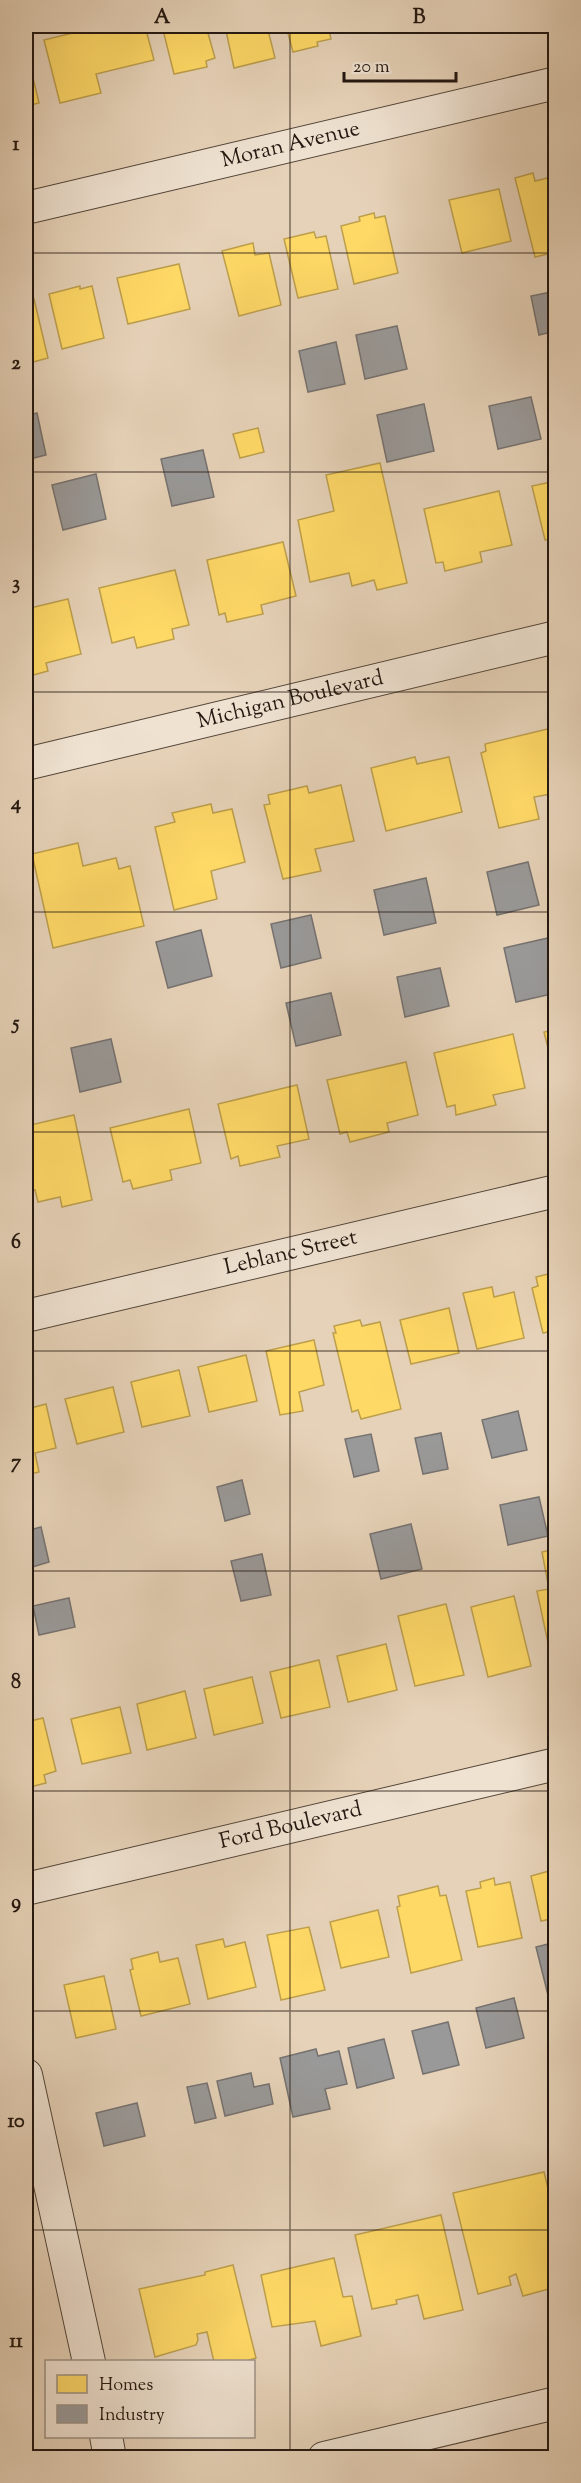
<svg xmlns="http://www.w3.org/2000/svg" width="581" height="2483" viewBox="0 0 581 2483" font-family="'Sorts Mill Goudy',serif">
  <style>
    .homes { fill: #ffd966; stroke: #bd9f4c; stroke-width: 1.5 }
    .industry { fill: #999; stroke: #767270; stroke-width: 1.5 }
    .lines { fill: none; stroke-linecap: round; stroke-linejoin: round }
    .street-casing { stroke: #54463a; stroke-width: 34 }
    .street { stroke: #efe2d1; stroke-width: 32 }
    .grid { fill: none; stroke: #231710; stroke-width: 1.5; stroke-opacity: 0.55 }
    .labels { text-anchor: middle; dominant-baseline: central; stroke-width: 6; stroke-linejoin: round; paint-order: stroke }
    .street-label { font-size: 22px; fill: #231710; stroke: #efe2d1 }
    .neatline { fill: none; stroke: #231710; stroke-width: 2 }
    .grid-label { font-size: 20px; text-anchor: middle; font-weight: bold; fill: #231710 }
  </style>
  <rect width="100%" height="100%" fill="#e6d2b8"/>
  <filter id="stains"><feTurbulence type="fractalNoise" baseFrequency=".00333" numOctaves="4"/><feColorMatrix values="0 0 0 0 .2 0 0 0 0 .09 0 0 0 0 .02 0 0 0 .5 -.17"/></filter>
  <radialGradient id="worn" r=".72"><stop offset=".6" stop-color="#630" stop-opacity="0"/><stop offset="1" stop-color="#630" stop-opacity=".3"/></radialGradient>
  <!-- homes -->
  <g class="homes">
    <path d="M101 26H145L154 60 96 74 101 93 60 103 44 40Z"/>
    <path d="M162 26H206L215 58 206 61 207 67 174 74Z"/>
    <path d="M225 26H267L275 58 234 68Z"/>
    <path d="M286 26H328L331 39 317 42 318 46 293 52Z"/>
    <path d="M26 48 39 103 26 106Z"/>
    <path d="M533 173 535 181 556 176V252L535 257 515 178Z"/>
    <path d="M499 189 511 241 462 253 449 200Z"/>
    <path d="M374 213 375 218 385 216 398 273 354 284 341 226 360 221 359 217Z"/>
    <path d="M314 232 316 238 326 236 338 289 298 298 284 239Z"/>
    <path d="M253 243 255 255 269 253 281 305 239 316 222 251Z"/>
    <path d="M179 264 190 309 128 324 117 278Z"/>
    <path d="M80 286V289L92 286 104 338 62 349 49 294Z"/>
    <path d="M34 299 48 358 26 364V301Z"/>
    <path d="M258 428 264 452 240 458 233 434Z"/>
    <path d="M380 463 407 583 377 590 374 580 352 586 349 573 310 582 298 520 334 511 326 475Z"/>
    <path d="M556 481V548L554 549 551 539 545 540 532 486Z"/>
    <path d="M499 491 512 545 480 552 482 562 445 571 443 562 436 563 424 509Z"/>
    <path d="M283 542 296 596 261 605 263 614 227 622 225 613 219 615 207 560Z"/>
    <path d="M175 570 189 625 172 629 174 639 137 648 134 637 112 643 99 588Z"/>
    <path d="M68 599 81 654 46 663 48 671 26 677V609Z"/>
    <path d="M556 727V793L534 797 539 819 499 828 481 753 486 751 485 744Z"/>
    <path d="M415 757 417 764 449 757 462 812 386 831 371 768Z"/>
    <path d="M341 785 354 841 315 849 321 871 283 879 264 805 270 804 268 795 307 786 309 793Z"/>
    <path d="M211 804 213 813 232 809 245 862 211 871 217 899 174 910 155 827 175 822 172 813Z"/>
    <path d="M78 843 83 866 116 858 119 869 130 866 144 926 53 948 32 854Z"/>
    <path d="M556 1030V1080L544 1032Z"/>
    <path d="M513 1034 525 1088 493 1095 496 1105 456 1115 455 1105 447 1107 434 1053Z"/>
    <path d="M406 1062 418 1115 387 1123 389 1132 350 1142 347 1132 340 1134 327 1080Z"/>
    <path d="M297 1085 309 1139 277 1146 280 1157 240 1166 238 1156 231 1159 218 1104Z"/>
    <path d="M189 1109 201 1163 170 1170 172 1180 133 1189 130 1180 123 1182 110 1128Z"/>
    <path d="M74 1115 92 1200 62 1207 60 1197 38 1202 35 1190 26 1192V1126Z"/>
    <path d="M556 1272V1330L543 1333 532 1288 538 1286 536 1277Z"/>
    <path d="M492 1287 494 1297 514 1292 524 1338 477 1349 463 1293Z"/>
    <path d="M449 1308 459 1353 411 1364 400 1320Z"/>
    <path d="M360 1320 362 1326 380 1322 401 1409 361 1419 358 1410 352 1412 333 1333H336L334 1326Z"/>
    <path d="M314 1340 324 1385 299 1392 303 1411 280 1415 266 1351Z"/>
    <path d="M246 1355 257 1401 209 1412 198 1367Z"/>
    <path d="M179 1370 190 1416 142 1427 131 1382Z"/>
    <path d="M113 1387 124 1432 77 1444 65 1399Z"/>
    <path d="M26 1404 27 1409 46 1404 56 1448 35 1453 39 1472 26 1475Z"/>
    <path d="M556 1549V1656L551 1657 537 1591 549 1589 542 1552Z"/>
    <path d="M514 1596 531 1666 488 1677 471 1607Z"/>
    <path d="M446 1604 464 1675 415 1686 398 1616Z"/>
    <path d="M386 1644 397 1690 348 1702 337 1656Z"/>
    <path d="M319 1660 330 1707 281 1718 270 1672Z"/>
    <path d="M252 1677 263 1723 214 1735 204 1689Z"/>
    <path d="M185 1691 196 1738 147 1750 137 1704Z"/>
    <path d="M120 1707 131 1753 82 1764 71 1719Z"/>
    <path d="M43 1718 56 1771 44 1775 46 1783 26 1788V1722Z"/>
    <path d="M556 1869V1918L541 1921 531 1876Z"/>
    <path d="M494 1878 495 1885 510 1882 522 1938 478 1947 466 1891 481 1888 480 1882Z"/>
    <path d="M438 1886 440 1896 446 1895 462 1960 411 1973 397 1907 400 1906 398 1896Z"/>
    <path d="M378 1910 389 1957 341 1968 330 1922Z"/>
    <path d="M309 1927 325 1990 281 2000 267 1935Z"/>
    <path d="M223 1939 225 1947 245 1942 256 1987 208 1999 196 1945Z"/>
    <path d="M158 1952 160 1962 178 1958 190 2004 141 2016 130 1970 133 1969 131 1959Z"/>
    <path d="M104 1976 116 2029 76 2038 64 1985Z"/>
    <path d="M544 2172 556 2221V2287L523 2296 516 2274 509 2277 511 2285 478 2294 453 2193Z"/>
    <path d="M441 2215 463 2310 424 2319 418 2295 396 2300 397 2304 372 2309 355 2235Z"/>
    <path d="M334 2258 343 2297 352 2296 361 2336 321 2346 315 2321 272 2327 261 2275Z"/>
    <path d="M233 2265 256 2358 243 2362H214L207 2332 197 2334 198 2340 196 2345 155 2357 139 2289 205 2275V2272Z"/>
  </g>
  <!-- industry -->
  <g class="industry">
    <path d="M556 291V331L539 335 531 296Z"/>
    <path d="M397 326 407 369 365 379 356 335Z"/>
    <path d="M336 342 345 384 308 392 299 351Z"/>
    <path d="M531 397 541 439 498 449 489 406Z"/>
    <path d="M424 404 434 451 387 462 377 415Z"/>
    <path d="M37 413 46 455 26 460V416Z"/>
    <path d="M203 450 214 497 172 506 161 459Z"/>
    <path d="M96 474 106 519 63 530 52 485Z"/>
    <path d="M528 862 539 905 497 915 487 872Z"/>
    <path d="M426 878 436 923 384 935 374 890Z"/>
    <path d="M311 915 321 958 281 968 271 924Z"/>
    <path d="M201 930 212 976 168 988 156 942Z"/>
    <path d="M548 938 556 971V993L516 1002 504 948Z"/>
    <path d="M440 968 449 1006 405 1017 397 977Z"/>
    <path d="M331 993 341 1035 296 1046 286 1003Z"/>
    <path d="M111 1039 121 1082 80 1092 71 1048Z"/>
    <path d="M518 1411 527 1450 492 1458 482 1420Z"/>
    <path d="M441 1433 448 1469 423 1474 415 1438Z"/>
    <path d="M371 1434 379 1471 354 1477 345 1439Z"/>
    <path d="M242 1480 250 1514 225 1521 217 1487Z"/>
    <path d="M539 1497 548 1536 508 1545 500 1505Z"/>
    <path d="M411 1524 422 1569 381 1579 370 1534Z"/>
    <path d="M41 1527 49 1562 26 1569V1531Z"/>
    <path d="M262 1554 271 1595 241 1601 231 1561Z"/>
    <path d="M69 1598 75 1627 39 1635 33 1606Z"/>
    <path d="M556 1942V2014L553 2015 536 1947Z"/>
    <path d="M514 1998 524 2038 486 2048 476 2008Z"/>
    <path d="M448 2022 459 2065 423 2074 412 2031Z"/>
    <path d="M384 2039 394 2078 357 2088 348 2048Z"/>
    <path d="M316 2049 318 2056 339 2051 347 2084 325 2089 330 2109 293 2117 280 2058Z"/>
    <path d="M251 2073 254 2087 269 2084 273 2104 225 2116 217 2081Z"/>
    <path d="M207 2083 216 2118 195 2123 187 2087Z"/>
    <path d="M137 2103 145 2136 104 2146 96 2113Z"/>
  </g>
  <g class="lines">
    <!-- street casing -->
    <g class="street-casing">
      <g id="street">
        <path id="s1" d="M26 208 556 83"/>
        <path id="s2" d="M26 764 556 637"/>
        <path id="s3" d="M26 1316 556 1191"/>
        <path id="s4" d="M26 1889 556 1764"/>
        <path d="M26 2075 89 2362"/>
        <path d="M106 2436 110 2458"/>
        <path d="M324 2458 556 2403"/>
      </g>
    </g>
    <!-- street -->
    <use href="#street" class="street"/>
  </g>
  <!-- grid -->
  <path class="grid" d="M290 26V2458M26 253H556M26 472H556M26 692H556M26 912H556M26 1132H556M26 1351H556M26 1571H556M26 1791H556M26 2011H556M26 2230H556"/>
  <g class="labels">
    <!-- street labels -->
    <g class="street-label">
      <text stroke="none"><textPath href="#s1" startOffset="272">Moran Avenue</textPath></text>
      <text stroke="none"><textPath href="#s2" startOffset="272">Michigan Boulevard</textPath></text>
      <text stroke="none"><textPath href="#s3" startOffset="272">Leblanc Street</textPath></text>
      <text stroke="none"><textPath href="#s4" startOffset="272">Ford Boulevard</textPath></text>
    </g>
  </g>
  <!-- margin -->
  <rect width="581" height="2483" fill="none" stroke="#e6d2b8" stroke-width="66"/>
  <!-- legend -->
  <rect x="45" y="2360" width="210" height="78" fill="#efe2d1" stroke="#9d9184" stroke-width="1.5"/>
  <rect x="57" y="2375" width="30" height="18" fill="#ffd966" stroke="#9d9184" stroke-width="1.5"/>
  <text x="99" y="2390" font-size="18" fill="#231710">Homes</text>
  <rect x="57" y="2405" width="30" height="18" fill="#999999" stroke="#9d9184" stroke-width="1.5"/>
  <text x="99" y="2420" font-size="18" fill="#231710">Industry</text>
  <!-- scale -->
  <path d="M344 72v9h112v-9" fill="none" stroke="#231710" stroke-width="3"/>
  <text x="353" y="72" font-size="18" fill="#231710" stroke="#efe2d1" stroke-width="4.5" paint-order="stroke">20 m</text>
  <rect x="33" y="33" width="515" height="2417" class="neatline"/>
  <g class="grid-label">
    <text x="162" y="23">A</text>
    <text x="419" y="23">B</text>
    <text x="16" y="150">1</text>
    <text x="16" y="369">2</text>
    <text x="16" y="589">3</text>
    <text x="16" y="809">4</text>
    <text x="16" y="1029">5</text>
    <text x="16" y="1248">6</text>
    <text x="16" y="1468">7</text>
    <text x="16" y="1688">8</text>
    <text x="16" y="1908">9</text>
    <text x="16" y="2127">10</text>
    <text x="16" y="2347">11</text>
  </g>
  <rect width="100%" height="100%" filter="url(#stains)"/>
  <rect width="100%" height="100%" fill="url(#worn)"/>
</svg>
